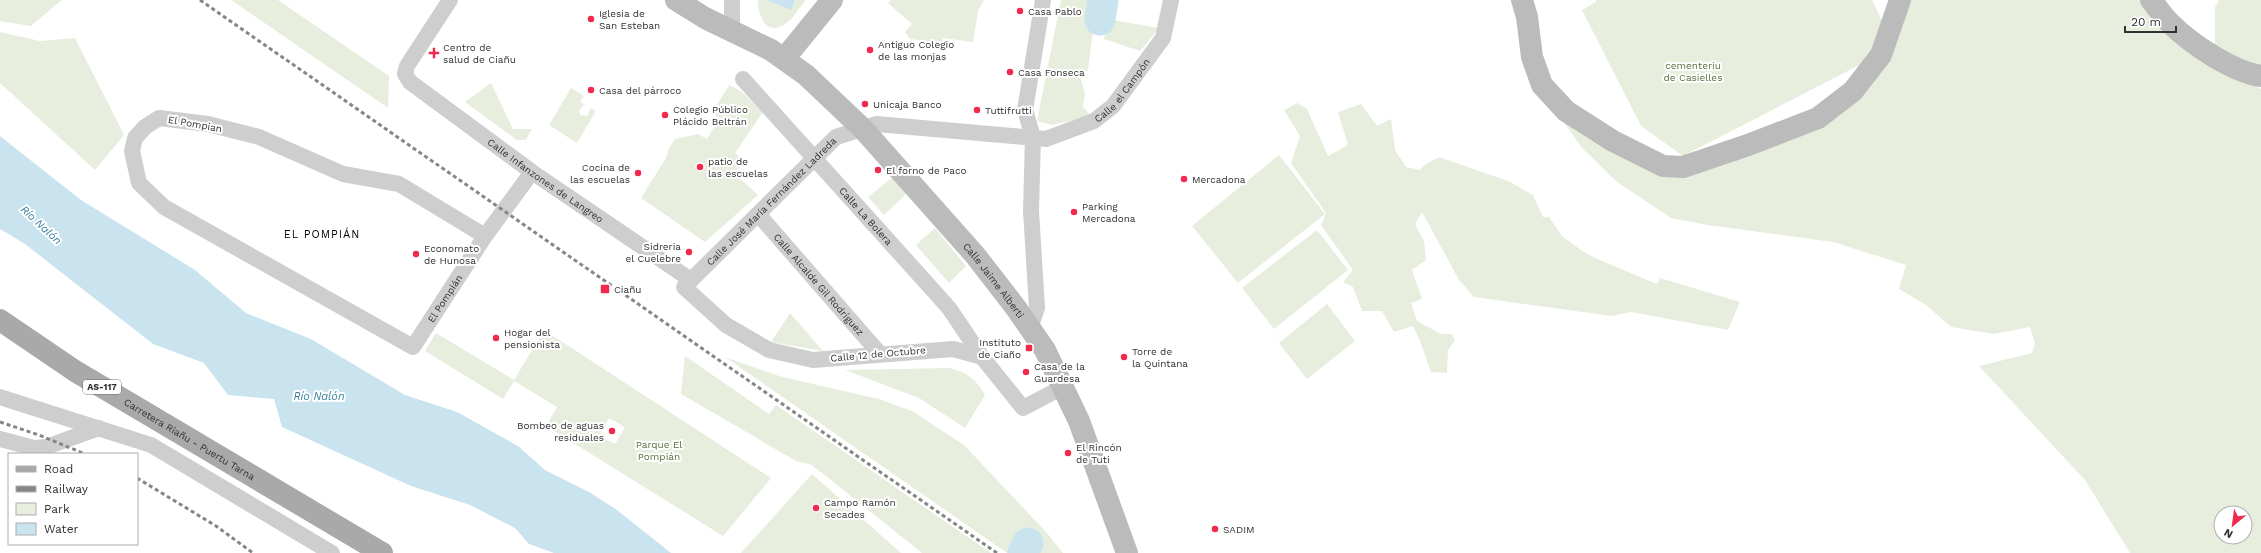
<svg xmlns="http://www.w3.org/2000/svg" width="2261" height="553" viewBox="0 0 2261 553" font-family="'Work Sans',sans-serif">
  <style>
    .green { fill: #e8eede; fill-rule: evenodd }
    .water { fill: #c9e4ef }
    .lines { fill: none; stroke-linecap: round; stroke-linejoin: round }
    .river { stroke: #c9e4ef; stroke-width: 31 }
    .street { stroke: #cecece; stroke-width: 16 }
    .secondary { stroke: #bbb; stroke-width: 22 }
    .primary { stroke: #a9a9a9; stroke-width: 22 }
    .rail { stroke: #868686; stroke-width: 3; stroke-dasharray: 4 3; stroke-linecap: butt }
    .poi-dot { fill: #f12a4d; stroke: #fff; stroke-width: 1.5 }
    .labels { text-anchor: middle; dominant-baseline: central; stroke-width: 4; stroke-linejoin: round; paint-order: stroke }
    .shield { fill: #fff; stroke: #6f6f6f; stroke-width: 1 }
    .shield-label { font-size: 9px; font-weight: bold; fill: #313131 }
    .poi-label { font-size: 10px; fill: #313131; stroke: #fff; text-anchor: start }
    .park-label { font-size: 10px; fill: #59703a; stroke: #fff }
    .street-label { font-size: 10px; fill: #313131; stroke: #fff }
    .water-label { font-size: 11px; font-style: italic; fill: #387e99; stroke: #fff }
    .neighbourhood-label { font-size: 11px; letter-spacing: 1px; fill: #000; stroke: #fff }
  </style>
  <rect width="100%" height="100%" fill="#fff"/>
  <!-- green -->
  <g class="green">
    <path d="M0 0H62L31 26 0 21Z"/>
    <path d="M231 0H278L389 76 388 108Z"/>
    <path d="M758 0H806C800 7 793 19 785 24 766 37 758 16 758 0Z"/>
    <path d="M891 0H984L978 11 973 42 943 38 942 43 910 39 905 32 912 24 888 3Z"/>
    <path d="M1061 0H1097L1088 70 1079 73 1085 93 1083 107 1091 116 1052 125 1037 121Z"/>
    <path d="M1596 0H1872L1885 27 1871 59 1683 156 1641 126 1582 10 1596 2Z"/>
    <path d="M1908 0H2142L2220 67 2261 89V553H2130L2085 480 1979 366 2032 353 2035 344 2030 327 1994 334 1951 327 1926 305 1899 289 1906 265 1833 242 1707 225 1671 218 1617 182 1582 148 1558 114 1663 173 1814 130ZM2221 513H2245V537H2221Z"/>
    <path d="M2219 0H2261V70L2215 48V7Z"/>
    <path d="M1107 19 1159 28 1140 51 1104 39Z"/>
    <path d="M0 32 40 41 75 38 124 135 95 170 0 83Z"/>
    <path d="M491 83 513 129H532L526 140H517L465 102Z"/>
    <path d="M729 85 741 91 763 112 735 153 745 162 734 173 758 195 705 242 641 198 666 158 669 148 675 139 698 134 707 139 720 118 712 113Z"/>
    <path d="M571 88 584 96 580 102 585 104 579 110 580 115 587 116 591 108 596 111 577 143 549 125Z"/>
    <path d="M1297 103 1307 109 1328 156 1348 145 1338 112 1361 104 1377 126 1391 119 1395 150 1406 167 1420 170 1423 166 1439 157 1508 181 1533 195 1543 217H1549L1562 236 1581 250 1595 258 1657 284 1660 278 1740 302 1728 330 1631 312 1612 316 1474 297 1459 280 1422 212 1415 224 1424 241 1426 260 1412 270 1422 299 1411 303 1417 321 1441 334H1452L1455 340 1448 350 1447 373 1431 372 1420 341 1413 326 1394 332 1382 311H1362L1353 287 1343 282 1353 270 1321 225 1326 213 1291 163 1300 136 1284 110Z"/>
    <path d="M1279 155 1325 214 1238 283 1192 226Z"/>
    <path d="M893 177 906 194 884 215 868 197Z"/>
    <path d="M935 228 966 266 949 283 916 245Z"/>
    <path d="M1317 230 1348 270 1274 329 1242 288Z"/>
    <path d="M1327 304 1355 341 1307 379 1279 343Z"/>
    <path d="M790 313 823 351 771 342Z"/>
    <path d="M544 330 771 478 723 536 546 426 557 407 514 381 503 399 425 351 436 333 514 380ZM609 418 625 427 615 444 599 436Z"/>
    <path d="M685 356 769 414 776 405 991 553H922L812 465 796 461 681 394Z"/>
    <path d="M725 357 782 377 879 399 912 411 964 445 1047 533 1063 553H1007Z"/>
    <path d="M950 368C968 373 976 379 985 395L965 428 919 398 845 370Z"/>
    <path d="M812 474 901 553H741Z"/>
  </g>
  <!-- water -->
  <g class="water">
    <path d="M767 0H795L791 10Z"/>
    <path d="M0 136 81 200 195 270 246 313 311 339 405 395 457 412 518 446 545 470 589 492 617 510 671 553H554L529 544 515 528 470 505 411 486 282 427 274 399 228 395 204 363 153 344 25 244 0 229Z"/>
  </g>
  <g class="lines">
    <!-- river -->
    <g class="river">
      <path d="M1100 20 1103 0"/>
      <path d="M1023 553 1028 543"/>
    </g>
    <!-- street -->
    <g class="street">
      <path id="s1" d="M450 0 407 66 405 74 410 82 532 172 691 280"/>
      <path d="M732 31V0"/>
      <path id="s2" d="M743 79 949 308 982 357"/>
      <path id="s3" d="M758 214 880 354"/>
      <path id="s4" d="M485 236 399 184 343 174 259 137 208 124 159 118 145 127 135 138 132 151 139 183 164 207 413 347 485 236 532 172"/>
      <path d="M1030 328 1037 308 1031 211 1033 137 1025 110 1043 0"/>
      <path id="s5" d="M1063 387 1023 408 982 357 953 349 813 360 769 350 726 325 684 287 836 137 877 124 1046 139 1094 121 1113 106 1163 38 1171 0"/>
      <path d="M0 397 151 445 332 553"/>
      <path d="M0 439 34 448 46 447 99 428"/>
    </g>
    <!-- secondary -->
    <g class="secondary">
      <path id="s6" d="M676 0 705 18 771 50 806 75 863 129 975 255 1016 308 1045 350 1079 421 1127 553"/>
      <path d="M1522 0 1527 17 1532 57 1542 85 1566 111 1613 141 1663 166 1683 167 1748 145 1818 118 1853 91 1881 55 1900 0"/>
      <path d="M2151 0C2158 8 2163 17 2171 24 2191 44 2233 72 2261 76"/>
      <path d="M784 59 832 0"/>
    </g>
    <!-- primary -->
    <path class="primary" id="s7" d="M0 320 75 371 382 553"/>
    <!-- rail -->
    <g class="rail">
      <path d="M200 0 997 553"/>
      <path d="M0 422 39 435 85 454"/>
      <path d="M137 478 216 526 253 553"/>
    </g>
  </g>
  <!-- markers -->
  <g class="poi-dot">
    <circle cx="1020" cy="11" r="4"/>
    <circle cx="591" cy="19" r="4"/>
    <circle cx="870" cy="50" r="4"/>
    <path d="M432 47h4v4h4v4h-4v4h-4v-4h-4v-4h4z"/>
    <circle cx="1010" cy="72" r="4"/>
    <circle cx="591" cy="90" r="4"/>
    <circle cx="865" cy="104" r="4"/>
    <circle cx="977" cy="110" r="4"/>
    <circle cx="665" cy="115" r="4"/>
    <circle cx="700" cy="167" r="4"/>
    <circle cx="878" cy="170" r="4"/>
    <circle cx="638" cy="173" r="4"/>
    <circle cx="1184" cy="179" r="4"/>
    <circle cx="1074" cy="212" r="4"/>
    <circle cx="689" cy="252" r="4"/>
    <circle cx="416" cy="254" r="4"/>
    <rect x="600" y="284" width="10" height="10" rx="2"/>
    <circle cx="496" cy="338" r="4"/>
    <rect x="1025" y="344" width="8" height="8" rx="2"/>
    <circle cx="1124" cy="357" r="4"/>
    <circle cx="1026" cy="372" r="4"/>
    <circle cx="612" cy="431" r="4"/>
    <circle cx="1068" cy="453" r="4"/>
    <circle cx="816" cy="508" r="4"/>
    <circle cx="1215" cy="529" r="4"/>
  </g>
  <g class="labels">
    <!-- shield labels -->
    <rect class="shield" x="83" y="380" width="38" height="14" rx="3"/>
    <g class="shield-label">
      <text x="102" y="387">AS-117</text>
    </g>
    <!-- poi labels -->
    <g class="poi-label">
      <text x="1028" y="11">Casa Pablo</text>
      <text x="599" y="13">Iglesia de<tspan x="599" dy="12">San Esteban</tspan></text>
      <text x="878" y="44">Antiguo Colegio<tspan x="878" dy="12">de las monjas</tspan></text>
      <text x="443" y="47">Centro de<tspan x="443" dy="12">salud de Ciañu</tspan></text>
      <text x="1018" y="72">Casa Fonseca</text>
      <text x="599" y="90">Casa del párroco</text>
      <text x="873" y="104">Unicaja Banco</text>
      <text x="673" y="109">Colegio Público<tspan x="673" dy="12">Plácido Beltrán</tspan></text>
      <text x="985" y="110">Tuttifrutti</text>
      <text x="708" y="161">patio de<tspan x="708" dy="12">las escuelas</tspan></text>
      <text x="630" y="167" text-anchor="end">Cocina de<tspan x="630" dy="12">las escuelas</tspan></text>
      <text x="886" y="170">El forno de Paco</text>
      <text x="1192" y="179">Mercadona</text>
      <text x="1082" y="206">Parking<tspan x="1082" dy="12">Mercadona</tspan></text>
      <text x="681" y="246" text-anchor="end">Sidreria<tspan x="681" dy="12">el Cuelebre</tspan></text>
      <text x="424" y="248">Economato<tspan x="424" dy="12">de Hunosa</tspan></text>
      <text x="614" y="289">Ciañu</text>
      <text x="504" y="332">Hogar del<tspan x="504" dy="12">pensionista</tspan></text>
      <text x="1021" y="342" text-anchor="end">Instituto<tspan x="1021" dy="12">de Ciaño</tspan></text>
      <text x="1132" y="351">Torre de<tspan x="1132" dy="12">la Quintana</tspan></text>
      <text x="1034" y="366">Casa de la<tspan x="1034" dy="12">Guardesa</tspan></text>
      <text x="604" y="425" text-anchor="end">Bombeo de aguas<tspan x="604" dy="12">residuales</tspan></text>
      <text x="1076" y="447">El Rincón<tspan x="1076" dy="12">de Tuti</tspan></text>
      <text x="824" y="502">Campo Ramón<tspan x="824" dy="12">Secades</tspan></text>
      <text x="1223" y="529">SADIM</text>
    </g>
    <!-- park labels -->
    <g class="park-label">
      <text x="1693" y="65">cementeriu<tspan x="1693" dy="12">de Casielles</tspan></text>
      <text x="659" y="444">Parque El<tspan x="659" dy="12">Pompián</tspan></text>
    </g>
    <!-- street labels -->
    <g class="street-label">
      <text stroke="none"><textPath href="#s5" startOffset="952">Calle el Campón</textPath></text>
      <text transform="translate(195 124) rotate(10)">El Pompian</text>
      <text stroke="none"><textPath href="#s1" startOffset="264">Calle Infanzones de Langreo</textPath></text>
      <text stroke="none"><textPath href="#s5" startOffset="555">Calle José María Fernández Ladreda</textPath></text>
      <text stroke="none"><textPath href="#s2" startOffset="184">Calle La Bolera</textPath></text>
      <text stroke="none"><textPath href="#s6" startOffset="429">Calle Jaime Alberti</textPath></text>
      <text stroke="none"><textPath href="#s3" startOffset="93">Calle Alcalde Gil Rodríguez</textPath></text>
      <text stroke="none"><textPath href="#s4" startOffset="807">El Pompián</textPath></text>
      <text transform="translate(878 354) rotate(-5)">Calle 12 de Octubre</text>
      <text stroke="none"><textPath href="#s7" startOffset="224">Carretera Riañu - Puertu Tarna</textPath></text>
    </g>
    <!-- water labels -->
    <g class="water-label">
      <text transform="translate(41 225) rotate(43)">Río Nalón</text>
      <text x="319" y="396">Río Nalón</text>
    </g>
    <!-- neighbourhood labels -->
    <g class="neighbourhood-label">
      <text x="322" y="234">EL POMPIÁN</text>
    </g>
  </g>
  <!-- legend -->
  <rect x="8" y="453" width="130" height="92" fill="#ffffff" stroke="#adadad"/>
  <rect x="16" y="466" width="20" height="6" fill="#a9a9a9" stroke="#adadad"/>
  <text x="44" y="473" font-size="12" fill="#313131">Road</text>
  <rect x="16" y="486" width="20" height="6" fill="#868686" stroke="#adadad"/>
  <text x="44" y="493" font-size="12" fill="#313131">Railway</text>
  <rect x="16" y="503" width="20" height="12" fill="#e8eede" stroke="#adadad"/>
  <text x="44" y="513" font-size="12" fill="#313131">Park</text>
  <rect x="16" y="523" width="20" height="12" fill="#c9e4ef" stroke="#adadad"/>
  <text x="44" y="533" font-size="12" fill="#313131">Water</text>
  <!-- north arrow -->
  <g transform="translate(2233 525) rotate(209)"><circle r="19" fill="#ffffff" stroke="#adadad"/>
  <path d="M0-3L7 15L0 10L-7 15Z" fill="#f12a4d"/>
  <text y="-6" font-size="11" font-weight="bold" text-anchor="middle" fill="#313131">N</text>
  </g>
  <!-- scale -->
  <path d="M2125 26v6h51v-6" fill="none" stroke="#313131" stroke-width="2"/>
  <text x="2131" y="26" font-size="12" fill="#313131" stroke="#ffffff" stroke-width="3" paint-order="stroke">20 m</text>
</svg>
